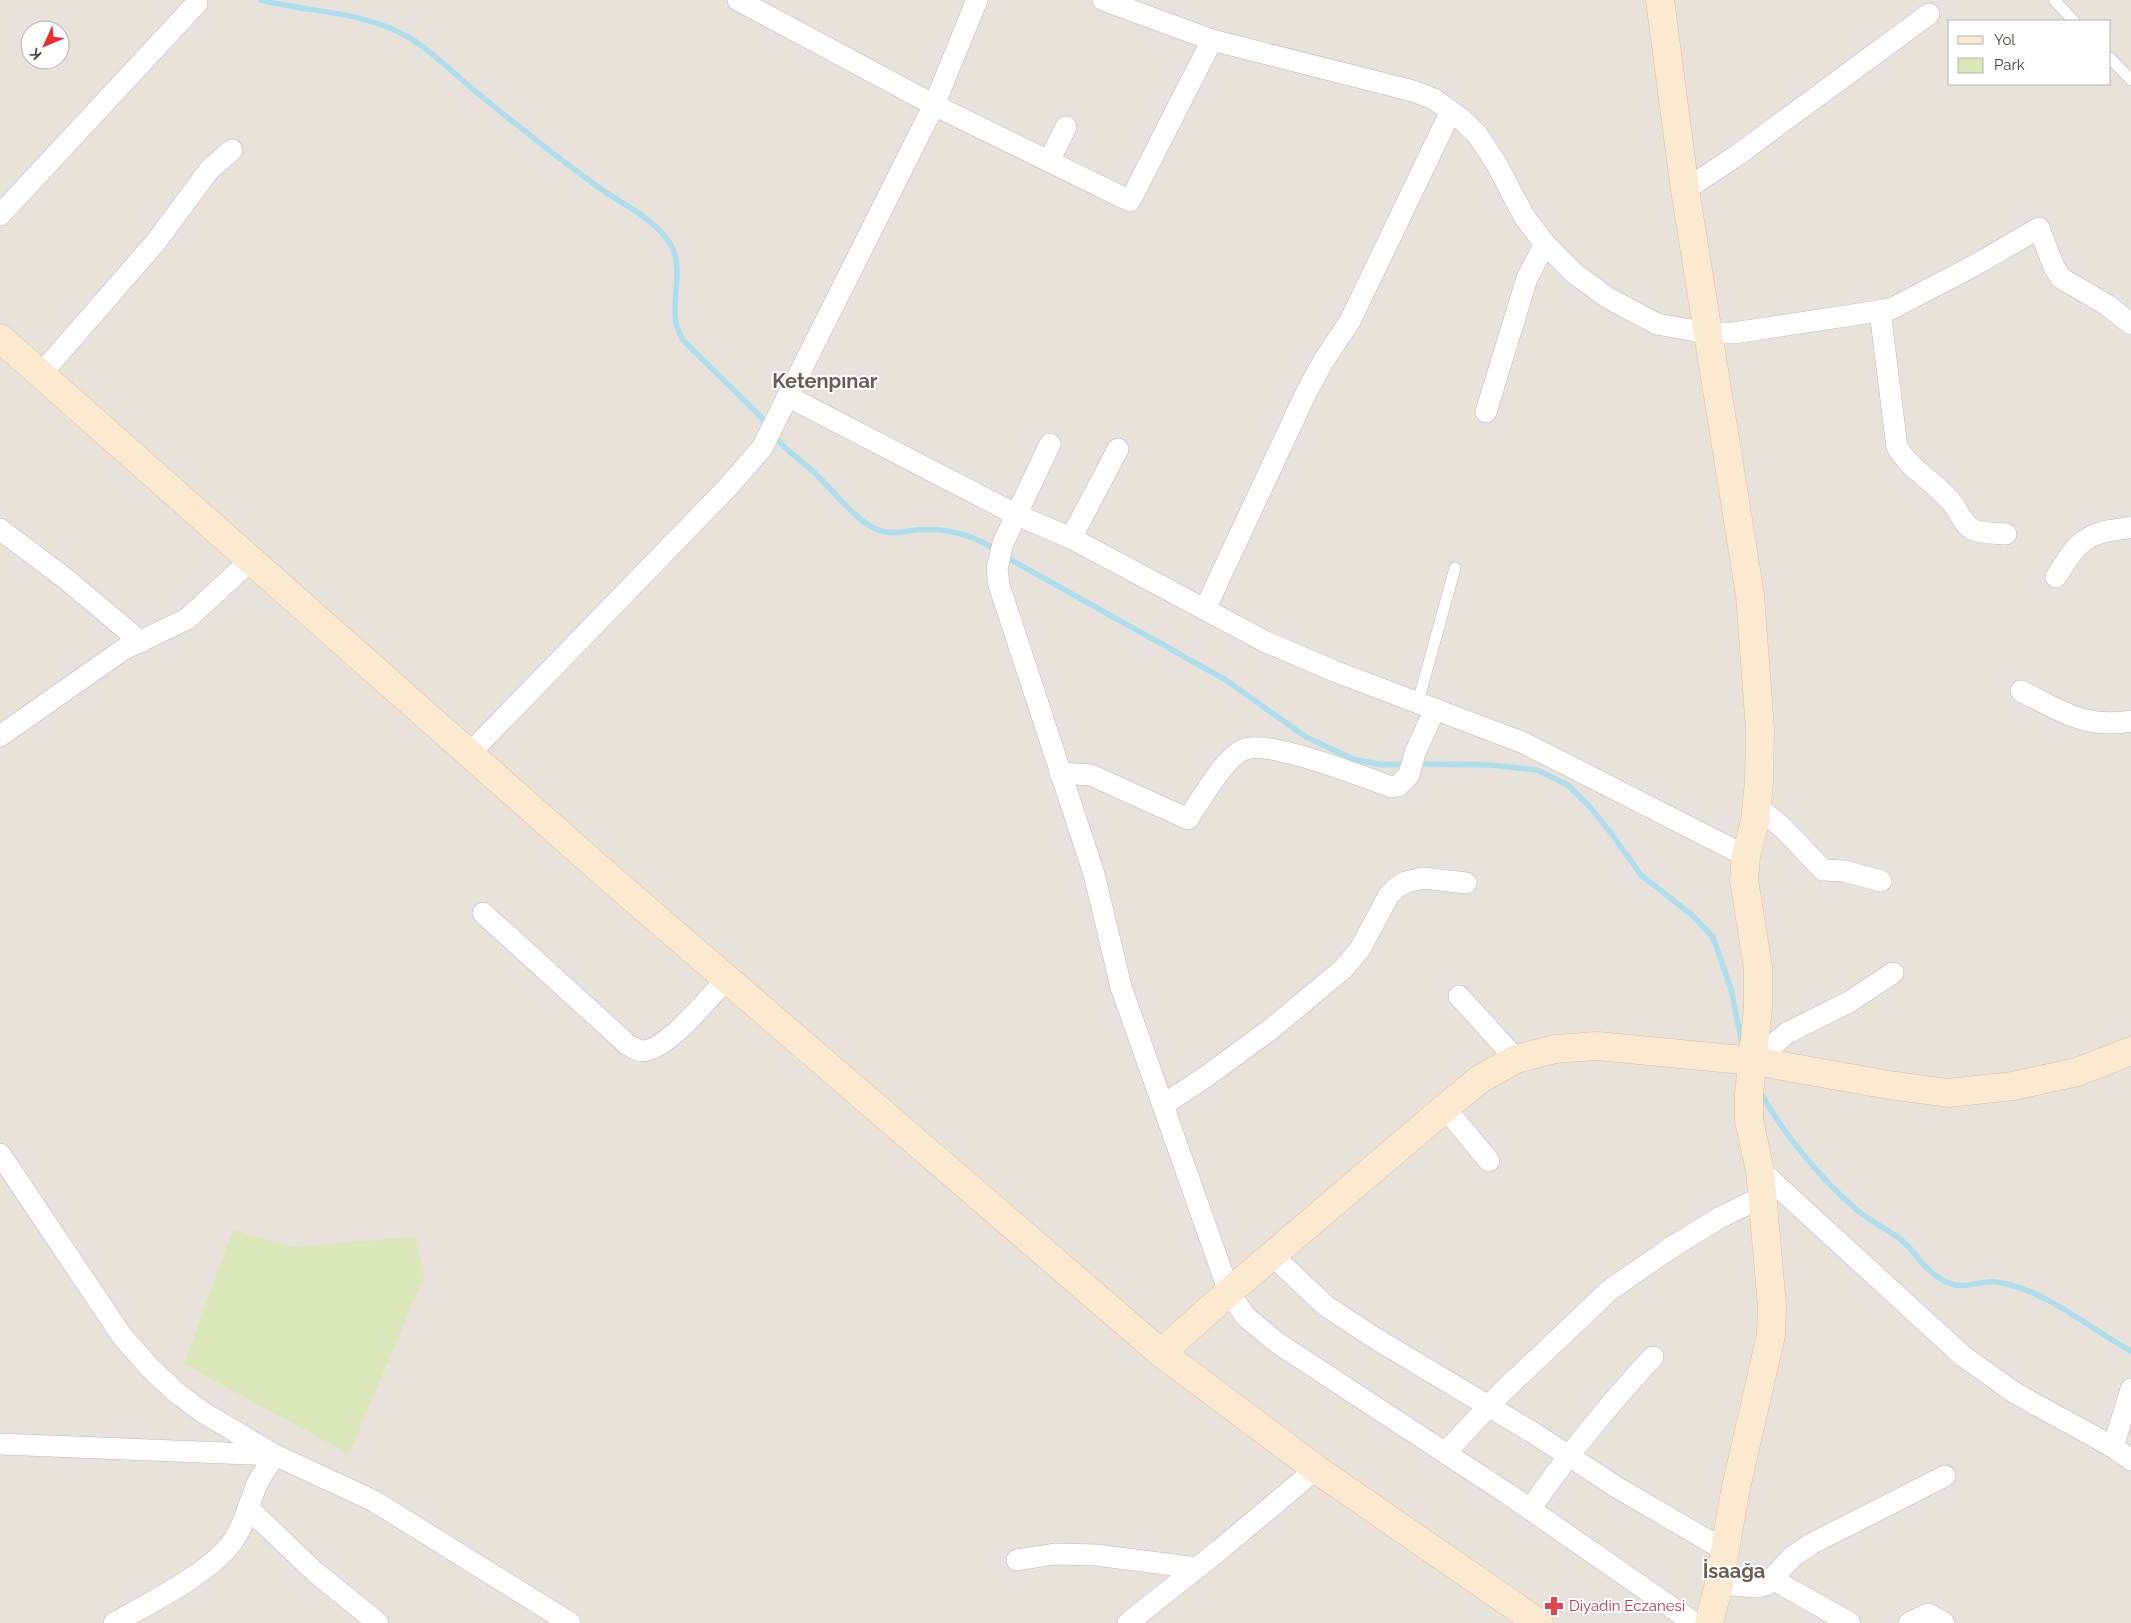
<svg xmlns="http://www.w3.org/2000/svg" width="2131" height="1623" viewBox="0 0 2131 1623" font-family="Raleway,sans-serif">
  <style>
    .residential { fill: #e9e2db; fill-rule: evenodd }
    .green { fill: #dae7b8 }
    .lines { fill: none; stroke-linecap: round; stroke-linejoin: round }
    .stream { stroke: #addeed; stroke-width: 5.5 }
    .lane-casing { stroke: #c1b7af; stroke-width: 12 }
    .street-casing { stroke: #c1b7af; stroke-width: 22 }
    .secondary-casing { stroke: #d5bea0; stroke-width: 29 }
    .lane { stroke: #fff; stroke-width: 11 }
    .street { stroke: #fff; stroke-width: 21 }
    .secondary { stroke: #fcead0; stroke-width: 28 }
    .labels { text-anchor: middle; dominant-baseline: central; stroke-width: 4; stroke-linejoin: round; paint-order: stroke }
    .health-label { font-size: 15px; fill: #be3a42; stroke: #fff; text-anchor: start }
    .district-label { font-size: 20px; font-weight: bold; fill: #6c5d52; stroke: #fff }
  </style>
  <rect width="100%" height="100%" fill="#f5f1ec"/>
  <!-- residential -->
  <path class="residential" d="M0 0H2131V1623H0ZM1950 21H2110V84H1950ZM30 30H60V60H30Z"/>
  <!-- green -->
  <path class="green" d="M233 1230 293 1247 416 1237 424 1277 349 1454 184 1364Z"/>
  <g class="lines">
    <!-- stream -->
    <g class="stream">
      <path d="M261 0C307 12 357 11 401 33 428 47 451 71 475 91 514 123 554 155 594 184 619 203 654 217 671 245 684 267 671 299 676 323 677 329 681 335 683 340L759 415 768 427"/>
      <path d="M773 435C785 450 802 461 816 474 834 491 861 529 886 532 896 534 907 531 916 530 945 528 973 534 997 551"/>
      <path d="M1004 556 1226 680 1306 737 1353 759 1383 765 1407 764"/>
      <path d="M1416 764 1490 765 1537 770 1568 785 1590 807 1611 833 1641 875 1692 915 1713 937 1731 989 1742 1044"/>
      <path d="M1762 1095C1785 1136 1822 1180 1858 1211 1872 1223 1891 1230 1905 1243 1919 1257 1928 1275 1949 1283 1965 1290 1981 1280 1997 1282 2045 1289 2090 1329 2131 1351"/>
    </g>
    <!-- lane casing -->
    <g class="lane-casing">
      <g id="lane">
        <path d="M2054 0 2074 21"/>
        <path d="M2110 58 2131 80"/>
        <path d="M1418 702 1455 568"/>
      </g>
    </g>
    <!-- street casing -->
    <g class="street-casing">
      <g id="street">
        <path d="M738 0 934 105 1130 201 1212 40"/>
        <path d="M1103 0 1212 40 1413 91 1434 99 1460 118 1477 134 1496 163 1525 218 1545 244 1575 274 1608 298 1657 324 1707 333H1734L1891 309 1977 264 2039 228 2054 267 2061 278 2107 305 2131 324"/>
        <path d="M1049 161 1066 127"/>
        <path d="M1685 190 1739 154 1929 14"/>
        <path d="M0 215 197 3"/>
        <path d="M1880 311 1897 447C1911 471 1936 482 1953 504 1959 512 1963 524 1972 529 1982 534 1995 533 2006 534"/>
        <path d="M41 374 155 243 210 169 232 150"/>
        <path d="M787 396 1017 515 1071 538 1266 642 1334 671 1524 743 1746 856"/>
        <path d="M1486 412 1527 278 1545 244"/>
        <path d="M1050 444 1003 543 997 569 999 585 1094 874 1121 987 1229 1292 1245 1316 1276 1342 1508 1494 1694 1623"/>
        <path d="M0 529 66 579 141 642"/>
        <path d="M1071 538 1118 449"/>
        <path d="M2056 577C2071 554 2077 538 2107 531 2115 530 2123 529 2131 527"/>
        <path d="M1205 609 1307 391 1324 360 1350 321 1451 111"/>
        <path d="M2021 691C2061 711 2085 729 2131 721"/>
        <path d="M0 736 124 649 187 619 251 560"/>
        <path d="M470 753 727 488 762 448 934 105 977 0"/>
        <path d="M1060 773 1091 775 1188 819C1200 801 1225 756 1245 749 1271 740 1363 777 1392 787L1398 786 1409 775 1415 753 1435 709"/>
        <path d="M1757 806 1784 829 1823 870 1844 871 1881 881"/>
        <path d="M483 913 628 1045C633 1047 638 1051 642 1051 667 1051 709 997 727 979"/>
        <path d="M1459 996 1516 1059"/>
        <path d="M1754 1061 1787 1033 1849 1002 1893 973"/>
        <path d="M1163 1105 1204 1078 1271 1029 1343 969 1360 949 1389 895 1397 887 1406 882 1423 878 1466 883"/>
        <path d="M1445 1108 1489 1161"/>
        <path d="M0 1154 122 1336 150 1368 178 1394 204 1413 275 1455C269 1464 262 1474 257 1484 249 1503 245 1524 233 1541 211 1573 148 1604 114 1623"/>
        <path d="M1760 1170 1963 1356 2015 1393 2113 1447 2131 1460"/>
        <path d="M1272 1255 1326 1306 1373 1337 1532 1432 1618 1488 1726 1551"/>
        <path d="M0 1444 275 1455 374 1501 570 1623"/>
        <path d="M2113 1447 2131 1389"/>
        <path d="M1446 1452 1502 1392 1611 1289 1672 1247 1719 1218 1762 1197"/>
        <path d="M248 1508 315 1572 378 1623"/>
        <path d="M1530 1509C1568 1455 1608 1405 1653 1357"/>
        <path d="M1017 1560 1055 1554 1096 1555 1197 1568"/>
        <path d="M1772 1579 1850 1623"/>
        <path d="M1719 1584 1757 1587 1766 1585 1792 1557 1811 1544 1945 1476"/>
        <path d="M1128 1623 1222 1548 1316 1469"/>
        <path d="M1909 1623 1928 1614 1944 1623"/>
      </g>
    </g>
    <!-- secondary casing -->
    <g class="secondary-casing">
      <g id="secondary">
        <path d="M1660 0 1685 190 1750 595 1760 729 1759 782 1755 821 1746 856 1744 880 1758 968V1007L1749 1094V1121L1760 1170 1772 1306 1771 1335 1735 1492 1719 1584 1709 1623"/>
        <path d="M0 338 612 880 1161 1353 1316 1469 1539 1623"/>
        <path d="M1161 1353 1229 1292 1445 1108 1480 1079 1516 1059 1555 1049 1597 1046 1754 1061 1889 1085 1948 1093 2013 1086 2077 1072 2131 1051"/>
      </g>
    </g>
    <!-- lane -->
    <use href="#lane" class="lane"/>
    <!-- street -->
    <use href="#street" class="street"/>
    <!-- secondary -->
    <use href="#secondary" class="secondary"/>
  </g>
  <!-- icons -->
  <defs>
    <g id="pharmacy-bare" transform="scale(1.5)"><path d="M-2-6h4v4h4v4h-4v4h-4v-4h-4v-4h4Z" fill="#e0444e" stroke="#fff" stroke-width="2.5" paint-order="stroke"/></g>
  </defs>
  <g fill-rule="evenodd">
    <use href="#pharmacy-bare" x="1554" y="1606"/>
  </g>
  <g class="labels">
    <!-- health labels -->
    <g class="health-label">
      <text x="1569" y="1606">Diyadin Eczanesi</text>
    </g>
    <!-- district labels -->
    <g class="district-label">
      <text x="825" y="381">Ketenpınar</text>
      <text x="1734" y="1571">İsaağa</text>
    </g>
  </g>
  <!-- legend -->
  <rect x="1948" y="20" width="162" height="65" fill="#ffffff" stroke="#b7b3b0"/>
  <rect x="1958" y="36" width="25" height="8" fill="#fcead0" stroke="#b7b3b0"/>
  <text x="1994" y="45" font-size="15" fill="#4a413a">Yol</text>
  <rect x="1958" y="58" width="25" height="15" fill="#dae7b8" stroke="#b7b3b0"/>
  <text x="1994" y="70" font-size="15" fill="#4a413a">Park</text>
  <!-- north arrow -->
  <g transform="translate(45 45) rotate(226)"><circle r="24" fill="#ffffff" stroke="#b7b3b0"/>
  <path d="M0-4L9 19L0 12L-9 19Z" fill="#ee2a2e"/>
  <text y="-8" font-size="14" font-weight="bold" text-anchor="middle" fill="#4a413a">K</text>
  </g>
</svg>
